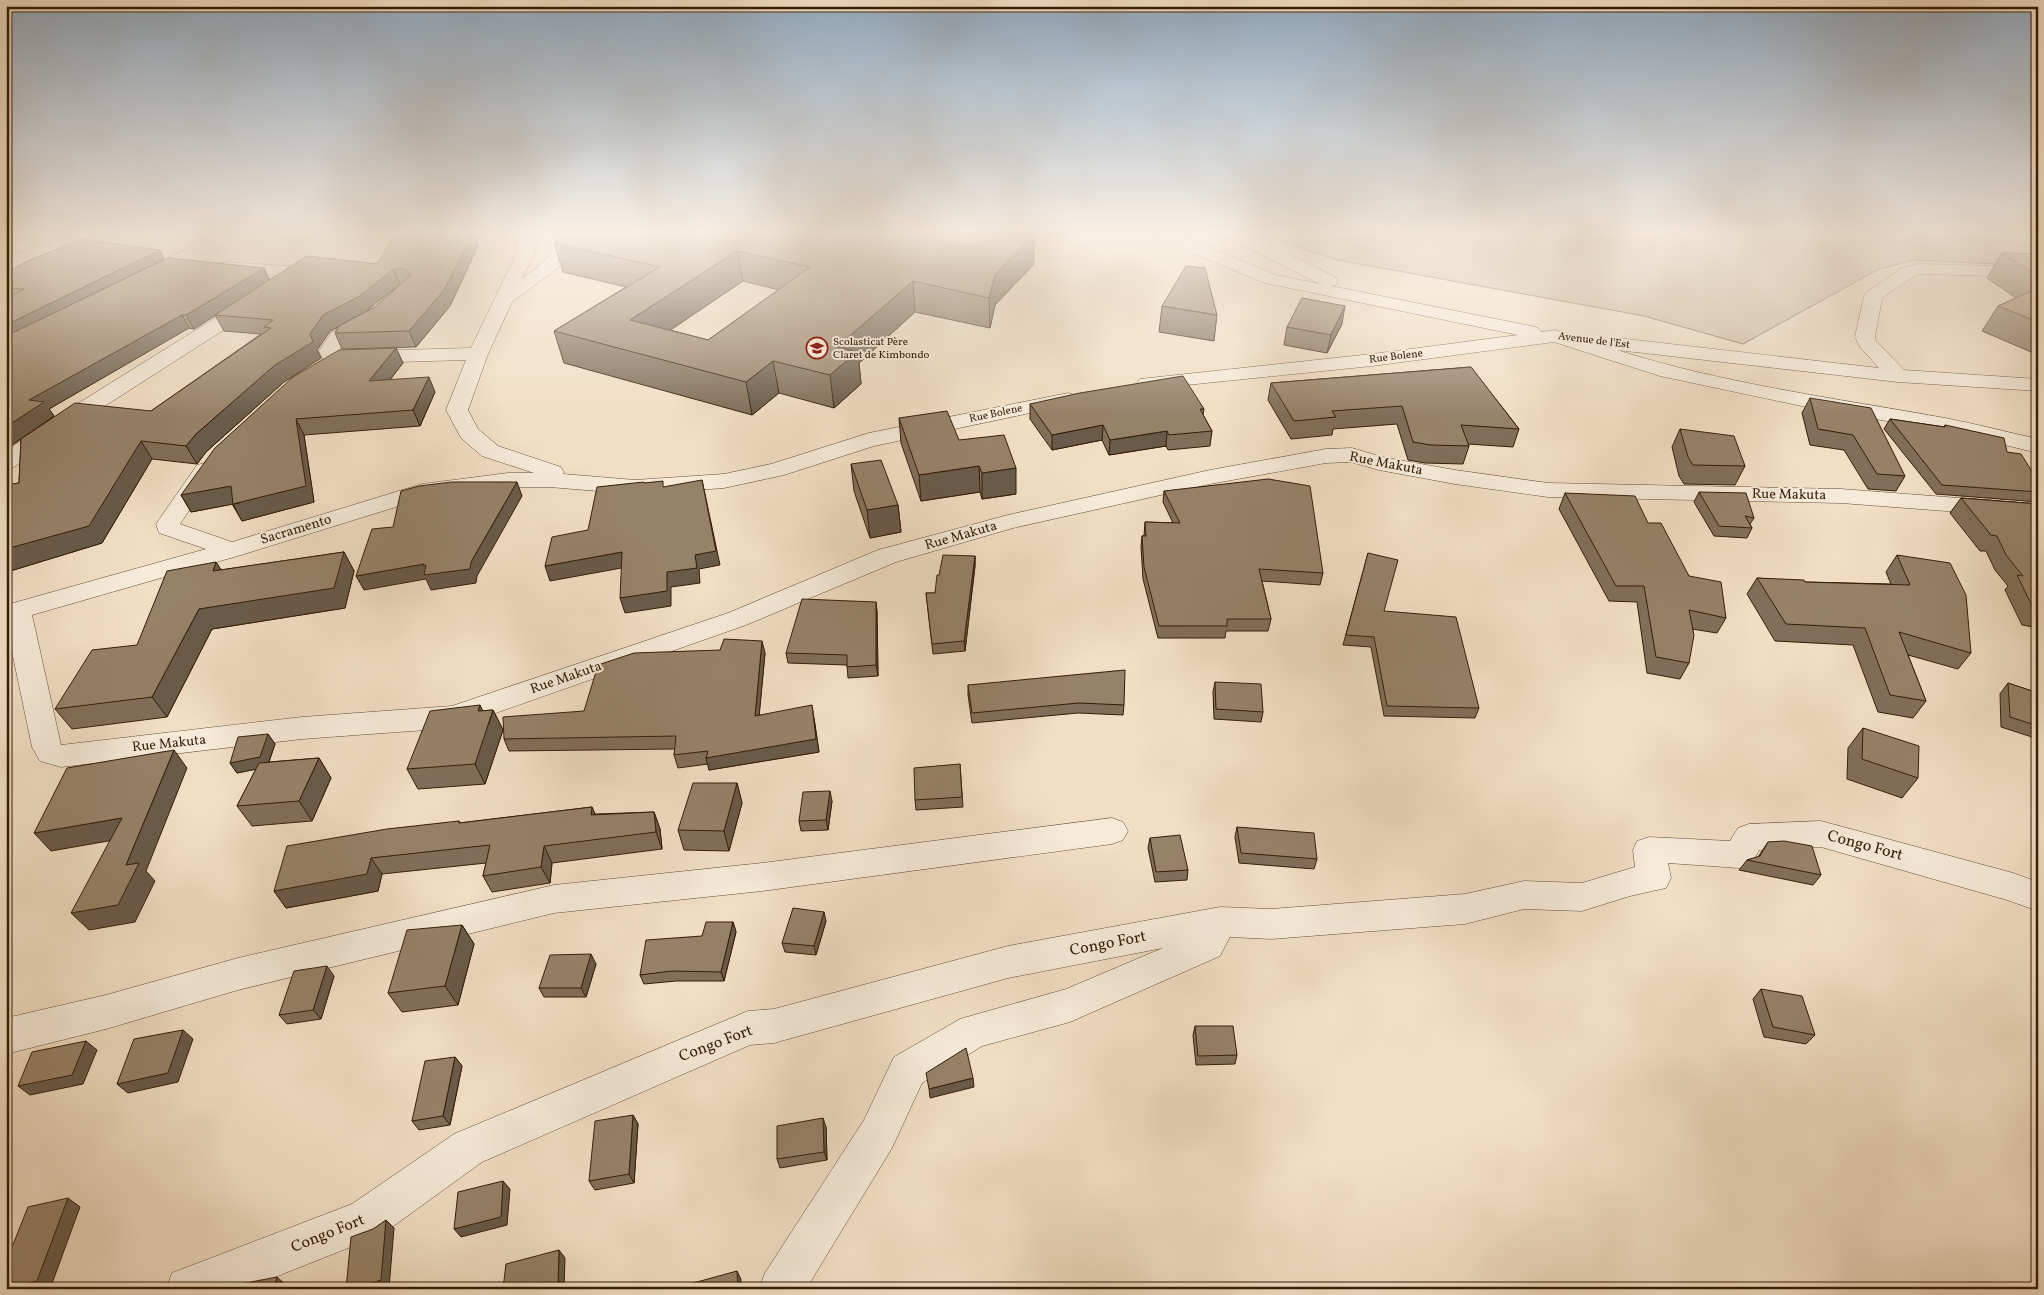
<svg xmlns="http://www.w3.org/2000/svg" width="2044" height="1295" viewBox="0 0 2044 1295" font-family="Vollkorn,serif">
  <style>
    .green { fill: #d1bda4; stroke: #826d56 }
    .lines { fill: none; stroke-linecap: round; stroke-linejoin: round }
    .minor-casing { stroke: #634d36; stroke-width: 1 }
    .minor { fill: #f6ead9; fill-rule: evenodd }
    .wall { fill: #816f5a; stroke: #341d07; fill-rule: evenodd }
    .shaded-wall { fill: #695a4a; stroke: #341d07 }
    .building { fill: #968169; stroke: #341d07; fill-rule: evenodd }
    .labels { text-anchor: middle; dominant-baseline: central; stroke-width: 4; stroke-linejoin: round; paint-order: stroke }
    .far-street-label { font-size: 11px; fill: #341d07; stroke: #f6ead9 }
    .far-poi-label { font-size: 11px; fill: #341d07; stroke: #f6ead9; text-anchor: start }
    .street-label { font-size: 14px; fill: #341d07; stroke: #f6ead9 }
    .near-street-label { font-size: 16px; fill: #341d07; stroke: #f6ead9 }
  </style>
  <rect width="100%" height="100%" fill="#f1dec4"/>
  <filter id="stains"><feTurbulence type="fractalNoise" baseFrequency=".004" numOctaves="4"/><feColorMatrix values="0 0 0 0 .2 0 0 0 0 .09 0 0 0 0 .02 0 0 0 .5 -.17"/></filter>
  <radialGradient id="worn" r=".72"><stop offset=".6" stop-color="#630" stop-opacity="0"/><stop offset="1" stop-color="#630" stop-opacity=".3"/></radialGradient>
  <!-- green -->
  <path class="green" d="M1268 234H1985L1994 239 2038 247V266L1914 260 1879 269 1743 344 1644 316 1338 260 1284 243Z"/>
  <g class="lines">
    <!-- minor casing -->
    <g class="minor-casing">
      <g id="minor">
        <path d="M36 234H60L58 238 6 257V246Z"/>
        <path d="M218 234H240L238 238 152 280 146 281 140 280 137 276 140 272Z"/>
        <path d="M516 234H532L535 252 522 278C540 267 553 255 561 234H577L574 245 558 268 512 302 488 354 468 410 478 429 498 446 561 467 564 472 563 474 635 480 724 474 771 464 869 433 1068 393 1075 395 1078 399 1075 403 1068 405 874 446 784 475 724 488 635 494 549 487H508L425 498 241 555 32 615 61 745 302 717 452 706 728 613 878 550 1008 515 1210 470 1326 449 1352 448 1382 457 1455 470 1548 483 1841 489 2038 504V518L1841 503 1548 497 1455 484 1379 470 1351 462 1326 463 1210 484 1013 528 896 562 746 625 453 728 302 739 61 767 40 761 32 747 6 623V605L206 549 159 533 156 524 197 465 205 463 213 465 216 470 180 524 232 542 422 484 508 473H534L482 456 461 438 446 410 466 360 362 363 355 361 352 357 355 353 362 351 471 348 517 252Z"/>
        <path d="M1154 234H1177L1276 275 1320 284 1228 238 1226 234H1248L1335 277 1338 281 1335 285 1331 286 1531 326 1538 328 1541 332 1555 330 1611 348 1608 344 1611 340 1618 338 1879 368 1860 347 1855 337 1864 296 1867 292 1902 268 1918 264 2038 267V277L1919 274 1914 276 1882 298 1875 337 1876 341 1904 370 2038 379V391L1898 382 1617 350C1724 384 1835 398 1945 418 1976 424 2007 432 2038 439V453L1946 431 1816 409 1660 376 1554 342 1372 366 1147 389 1140 387 1137 383 1140 379 1372 354 1518 335 1265 283 1156 238Z"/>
        <path d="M227 262 300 267 306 268 309 272 306 276 300 277 221 271 218 267 221 263Z"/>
        <path d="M251 298 258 300 260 304 258 308 61 434 14 467 6 469V451L45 424 244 300Z"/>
        <path d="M369 314 376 316 378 320 376 324 345 341 339 351 348 353 351 357C343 368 324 379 311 375L308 371 311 367 323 359 319 351 331 333Z"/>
        <path d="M1112 818 1123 822 1128 831 1123 840 1112 844 762 891 554 913 238 990 106 1029 6 1054V1018L106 995 238 958 554 885 762 863Z"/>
        <path d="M1821 821 2013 873 2038 882V911L2007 900 1821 847 1759 850 1751 865 1739 868 1668 863 1671 878 1666 888 1630 896 1582 911 1524 909 1465 924 1271 939 1230 937 1220 956 1070 1022 982 1046 922 1083 892 1148 806 1289H759L765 1273 864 1120 894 1057 960 1019 1066 989 1163 948 1008 978 774 1043 750 1045 482 1162 381 1235 245 1289H166L172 1273 352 1204 454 1134 748 1011 774 1009 1008 946 1220 907 1271 909 1465 894 1524 881 1582 883 1635 867 1633 850 1637 841 1649 837 1730 841 1738 828 1749 824Z"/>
      </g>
    </g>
    <!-- minor -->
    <use href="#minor" class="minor"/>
  </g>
  <!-- wall -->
  <g class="wall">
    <path d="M554 243 1034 264 995 305 990 328 915 312 859 363 861 384 834 408 779 393 752 415 564 363 554 331 626 287 563 272ZM743 281 779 290 708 340 670 330Z"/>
    <path d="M478 246 450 306 416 347 342 349 335 333 339 327 330 331 317 350 321 358 284 382 206 452 197 464 152 459 102 543 7 572 8 573 6 574V485L19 483 21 439 6 449 9 337 8 336 6 337V300L12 297 6 296V273L160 250 164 259 42 319 264 268 269 280 377 264ZM400 284 375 307 365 312ZM215 315 224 331 261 334 151 411 29 433 54 416 49 409 189 328 194 329Z"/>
    <path d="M2002 253 2038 254V355L1982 331 1998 306 2016 298 1987 278Z"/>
    <path d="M1162 306 1217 315 1214 341 1159 332Z"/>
    <path d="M1342 324 1327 353 1284 345 1287 327Z"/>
    <path d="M396 348 403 363 390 380 435 392 420 426 304 435 314 502 242 521 232 504 191 512 181 495Z"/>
    <path d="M1471 367 1519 429 1513 447 1468 444 1469 446 1463 464 1425 463 1408 460 1397 424 1333 429 1332 435 1291 439 1268 400 1271 383Z"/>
    <path d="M1810 398 1905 476 1896 491 1868 489 1844 450 1810 445 1802 413Z"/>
    <path d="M1030 404 1204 409 1203 415 1212 431 1210 446 1168 450 1166 446 1109 455 1102 440 1052 450 1030 419Z"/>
    <path d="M899 418 959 440 1016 494 982 499 980 492 921 501 901 443Z"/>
    <path d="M1890 419 1944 427 1945 425 2007 452 2038 481V502L1936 494 1884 429Z"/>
    <path d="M1680 429 1745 466 1735 485 1684 484 1679 476 1672 447Z"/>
    <path d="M851 464 898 505 901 532 870 538 854 491Z"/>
    <path d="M1164 491 1323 573 1320 585 1262 581 1271 619 1268 631H1226L1225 638H1158L1143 579 1141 547 1142 536H1144L1145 522 1173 523 1163 502Z"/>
    <path d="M1699 492 1754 518 1750 524 1752 528 1747 538 1714 536 1694 502Z"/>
    <path d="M1565 493 1648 523 1689 576 1726 618 1717 633 1692 629 1689 663 1680 679 1647 673 1637 602 1609 601 1559 509Z"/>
    <path d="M1961 498 2038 504V628L2022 625 2005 590 2008 586 1995 570 1986 551H1980L1950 513Z"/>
    <path d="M344 552 354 571 345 608 212 629 167 717 72 729 55 709 137 645 216 562 221 570Z"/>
    <path d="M1368 553 1384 611 1479 708 1475 718 1384 716 1371 647 1343 645Z"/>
    <path d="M1897 555 1971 653 1958 669 1908 655 1926 701 1913 718 1878 712 1853 645 1775 641 1747 594 1757 578 1805 582 1891 584 1886 572Z"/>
    <path d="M975 556V566L965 651 933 654 926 593H935L939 575Z"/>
    <path d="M876 602 877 612 878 676 848 678 847 665 788 663 786 653Z"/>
    <path d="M765 653 759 715 814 718 819 752 709 770 708 764 678 768 674 755 675 749 509 751 504 739 584 711Z"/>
    <path d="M1215 682 1263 712 1261 722 1214 719 1213 692Z"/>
    <path d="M2008 683 2038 693V739L2001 727 2000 694Z"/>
    <path d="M968 685 1124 705 1123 715 1078 713 972 723 968 695Z"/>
    <path d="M480 705 482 711 493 710 503 730 485 784 418 789 407 769Z"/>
    <path d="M1863 728 1918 778 1902 798 1847 779 1848 748Z"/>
    <path d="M268 734 275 744 269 762 319 758 331 778 312 821 252 826 237 806 256 769 237 773 230 763Z"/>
    <path d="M960 764 963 807 916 810 915 800Z"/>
    <path d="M737 783 742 803 729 851 684 850 678 830Z"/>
    <path d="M832 801 828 830 801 831 799 821Z"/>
    <path d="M592 807 595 814 654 812 660 829 662 849 552 863 550 883 492 892 483 876 486 863 382 874 378 891 286 908 274 891 459 821 460 823Z"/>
    <path d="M1237 827 1317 859 1314 869 1239 863 1235 837Z"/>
    <path d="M1150 838 1188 870 1187 880 1155 882 1148 848Z"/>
    <path d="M1768 842 1821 875 1813 885 1739 870 1747 860 1758 857Z"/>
    <path d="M826 921 816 955 785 952 782 943Z"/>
    <path d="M733 922 736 932 724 981H676L644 984 640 975 702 936Z"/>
    <path d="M462 925 474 944 458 1005 402 1012 388 993Z"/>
    <path d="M596 964 586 997H544L539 988Z"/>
    <path d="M334 976 321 1019 287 1024 279 1015Z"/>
    <path d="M1761 989 1815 1035 1806 1044 1764 1037 1753 999Z"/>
    <path d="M1195 1026 1237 1055 1235 1064 1196 1065 1193 1035Z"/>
    <path d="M455 1057 462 1066 450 1125 419 1130 412 1121Z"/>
    <path d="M633 1115 638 1124 634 1183 595 1190 589 1181Z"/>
    <path d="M826 1127 827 1160 780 1168 777 1159Z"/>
  </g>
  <!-- shaded-wall -->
  <g class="shaded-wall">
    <path d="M472 234H474L478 246 450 306 416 347 409 331Z"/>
    <path d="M1034 235V264L995 305 990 328 989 298 995 275Z"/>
    <path d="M160 250 164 259 6 337V325Z"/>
    <path d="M737 251 743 281 638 352 630 320Z"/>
    <path d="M264 268 270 281 194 329 186 315Z"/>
    <path d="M394 269 400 284 365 312 330 331 317 350 321 358 284 382 206 452 197 464 186 446 196 434 275 365 310 334 323 315Z"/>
    <path d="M913 281 915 312 859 363 861 384 834 408 830 375 837 347Z"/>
    <path d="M1345 306 1342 324 1327 353 1331 335Z"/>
    <path d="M182 315 189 328 49 409 54 416 6 449V427L29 400Z"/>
    <path d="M396 348 403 363 376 397 369 381Z"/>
    <path d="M773 361 779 393 752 415 746 382Z"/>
    <path d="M429 377 435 392 420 426 413 410Z"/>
    <path d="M296 419 304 435 314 502 242 521 233 504 239 503 191 512 181 495Z"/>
    <path d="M1103 425 1102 440 1052 450V435Z"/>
    <path d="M1167 431 1166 446 1109 455 1110 440Z"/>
    <path d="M141 441 152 459 102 543 7 572 8 573 6 574V549Z"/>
    <path d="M979 466 980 492 921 501 919 475Z"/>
    <path d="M1016 468V494L982 499V473Z"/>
    <path d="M702 480 720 565 699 569 700 583 671 587V606L625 613 620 598 667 572 695 555Z"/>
    <path d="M517 482 522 496 477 576 476 583 431 590 426 579 364 590 356 576 424 564 471 562Z"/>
    <path d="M898 505 901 532 870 538 867 510Z"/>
    <path d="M344 552 354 571 345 608 212 629 167 717 152 697 199 609Z"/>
    <path d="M622 552 627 567 550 581 545 566Z"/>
    <path d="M975 556V566L965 651 964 641Z"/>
    <path d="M216 562 229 582 213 571Z"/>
    <path d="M876 602 877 612 878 676 876 665Z"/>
    <path d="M762 641 765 653 758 728 755 716Z"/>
    <path d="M480 705 489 724 493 710 503 730 485 784 475 764 478 711Z"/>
    <path d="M812 705 819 752 709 770 706 758Z"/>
    <path d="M268 734 275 744 267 767 237 773 230 763Z"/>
    <path d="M174 750 187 768 146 871 155 881 135 922 89 930 71 913 126 865Z"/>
    <path d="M319 758 331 778 312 821 299 801Z"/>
    <path d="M737 783 742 803 729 851 724 831Z"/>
    <path d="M830 791 832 801 828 830 826 820Z"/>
    <path d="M592 807 599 824 591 815Z"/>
    <path d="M654 812 660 829 662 849 656 832Z"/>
    <path d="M122 818 137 836 51 851 34 833Z"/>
    <path d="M544 846 552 863 550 883 541 867Z"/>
    <path d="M371 858 382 874 378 891 286 908 274 891Z"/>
    <path d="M824 912 826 921 816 955 814 946Z"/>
    <path d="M733 922 736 932 724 981 721 972Z"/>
    <path d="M462 925 474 944 458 1005 445 986Z"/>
    <path d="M591 954 596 964 586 997 581 988Z"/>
    <path d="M327 966 334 976 321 1019 313 1010Z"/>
    <path d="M183 1030 193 1039 178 1082 128 1093 117 1084Z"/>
    <path d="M86 1041 97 1050 83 1084 30 1095 18 1086Z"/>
    <path d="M455 1057 462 1066 450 1125 443 1116Z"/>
    <path d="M973 1078 974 1087 930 1098 929 1089Z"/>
    <path d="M633 1115 638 1124 634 1183 629 1174Z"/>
    <path d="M823 1118 826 1127 827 1160 824 1152Z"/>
    <path d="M503 1181 510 1189 507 1225 461 1237 454 1229Z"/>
    <path d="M68 1198 80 1207 50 1289H6Z"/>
    <path d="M386 1220 394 1228 389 1288 387 1289H354Z"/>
    <path d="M559 1250 565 1258 564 1289H558Z"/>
    <path d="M737 1271 741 1279V1289H738Z"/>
    <path d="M277 1277 286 1285V1289H274Z"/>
  </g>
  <!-- building -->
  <g class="building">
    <path d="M395 234H472L444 290 409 331 335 333 339 326 375 307 411 275 406 269H394L358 297 323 315 310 334 313 342 275 365 196 434 186 446 141 441 89 526 6 549V485L19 483 21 439 75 403 151 411 271 328 264 327 273 320 215 315 307 256 377 264Z"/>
    <path d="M569 234H1032L1034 235 995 275 989 298 913 281 837 347 857 352 830 375 773 361 746 382 554 331 660 267 554 243ZM737 251 810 267 708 340 630 320Z"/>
    <path d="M80 239 160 250 6 325V300L24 289 6 288V273L24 263Z"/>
    <path d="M2002 253 2038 254V276Z"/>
    <path d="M168 258 264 268 186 315H182L29 400 44 402 6 427V339L12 336 8 335Z"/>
    <path d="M1186 266 1205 268 1217 315 1162 306Z"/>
    <path d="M2038 288V322L1998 306Z"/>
    <path d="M1302 298 1345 306 1331 335 1287 327Z"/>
    <path d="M396 348 369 381 429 377 413 410 296 419 306 486 233 504 231 486 181 495 215 448 293 377 339 350Z"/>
    <path d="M1471 367 1519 429 1461 425 1469 446 1430 445 1413 442 1402 406 1332 411 1336 417 1294 421 1271 383Z"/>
    <path d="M1183 376 1204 409H1200L1212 431 1169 435 1167 431 1110 440 1103 425 1052 435 1030 404 1080 393Z"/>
    <path d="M1810 398 1871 408 1905 476 1877 474 1853 435 1818 429Z"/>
    <path d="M947 411 959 440 1004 435 1016 468 982 473 979 466 919 475 899 418Z"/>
    <path d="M1890 419 1945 427V425L2004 438 2007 452 2021 454 2038 481V492L1942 485Z"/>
    <path d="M1680 429 1734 436 1745 466 1693 465 1688 457Z"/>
    <path d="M881 460 898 505 867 510 851 464Z"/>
    <path d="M1268 479 1310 486 1323 573 1259 569 1271 619H1227V626H1159L1144 567 1142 536H1146L1145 522 1180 523 1164 491Z"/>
    <path d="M702 480 716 551 695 555 697 568 667 572V591L620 598 622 552 545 566 552 537 588 530 597 487 644 482V483L663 481V487Z"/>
    <path d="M452 482H517L471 562 470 569 424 575 426 565 423 566 424 564 356 576 372 529 393 527 401 491 419 486Z"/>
    <path d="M1699 492 1746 493 1754 518 1745 516 1752 528 1719 526Z"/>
    <path d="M1565 493 1635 496 1648 523H1661L1689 576 1721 582 1726 618 1689 610 1694 635 1689 663 1656 657 1644 586H1616Z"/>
    <path d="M1961 498 2038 504V610H2034L2017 575 2023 576 2006 555 1997 536 1991 535Z"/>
    <path d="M344 552 334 588 199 609 152 697 55 709 92 650 137 645 167 571 216 562 213 571Z"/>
    <path d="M1368 553 1398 560 1384 611 1456 617 1479 708 1387 706 1374 637 1346 635Z"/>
    <path d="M943 555 975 556 964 641 932 644 926 593H935L937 575H939Z"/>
    <path d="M1897 555 1950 563 1966 595 1971 653 1899 632 1926 701 1890 695 1865 628 1786 624 1757 578 1804 580 1805 582 1910 585Z"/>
    <path d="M802 599 876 602V665L847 667V655L786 653Z"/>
    <path d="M724 639 762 641 755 716 812 705 816 739 706 758 708 751 674 755 676 736 504 739 503 717 584 711 598 665 634 653 720 650Z"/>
    <path d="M1125 670 1124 705 1079 703 972 713 968 685Z"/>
    <path d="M1215 682 1261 684 1263 712 1216 709Z"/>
    <path d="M2008 683 2038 693V726L2010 717Z"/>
    <path d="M480 705 478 711 493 710 475 764 407 769 430 711Z"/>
    <path d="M1863 728 1919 746 1918 778 1862 759Z"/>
    <path d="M268 734 260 757 230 763 238 737Z"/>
    <path d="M174 750 126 865 139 863 118 905 71 913 122 818 34 833 67 768Z"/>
    <path d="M319 758 299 801 237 806 259 763Z"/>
    <path d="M960 764 962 797 915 800 914 768Z"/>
    <path d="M693 783H737L724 831 678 830Z"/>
    <path d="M830 791 826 820 799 821 803 792Z"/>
    <path d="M592 807 591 815 654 812 656 832 544 846 541 867 483 876 490 845 371 858 367 874 274 891 287 846 387 829 459 821V823Z"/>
    <path d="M1237 827 1314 833 1317 859 1241 853Z"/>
    <path d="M1180 835 1188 870 1156 872 1150 838Z"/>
    <path d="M1784 841 1812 846 1821 875 1747 860 1760 856 1768 842Z"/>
    <path d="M793 908 824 912 814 946 782 943Z"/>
    <path d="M706 922H733L721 972 672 971 640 975 646 940 702 936Z"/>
    <path d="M462 925 445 986 388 993 407 930Z"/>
    <path d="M591 954 581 988H539L550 955Z"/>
    <path d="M327 966 313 1010 279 1015 294 971Z"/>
    <path d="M1761 989 1802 996 1815 1035 1773 1027Z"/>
    <path d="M1195 1026H1233L1237 1055 1198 1056Z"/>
    <path d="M183 1030 168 1073 117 1084 134 1039Z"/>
    <path d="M86 1041 72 1075 18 1086 32 1052Z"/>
    <path d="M966 1048 973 1078 929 1089 926 1073Z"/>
    <path d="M455 1057 443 1116 412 1121 425 1061Z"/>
    <path d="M633 1115 629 1174 589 1181 595 1121Z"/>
    <path d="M823 1118 824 1152 777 1159V1126Z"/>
    <path d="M503 1181 501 1217 454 1229 458 1192Z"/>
    <path d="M68 1198 37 1281 6 1289V1262L28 1207Z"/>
    <path d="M386 1220 381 1280 354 1289H346L351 1237 373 1229Z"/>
    <path d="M559 1250 558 1289H503L506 1264Z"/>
    <path d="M737 1271 738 1289H686V1285Z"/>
    <path d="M277 1277 274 1289H230V1286Z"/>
  </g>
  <!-- sky -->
  <linearGradient id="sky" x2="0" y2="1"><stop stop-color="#92aac0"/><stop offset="0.56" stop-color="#f9f0e4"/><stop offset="1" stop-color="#f9f0e4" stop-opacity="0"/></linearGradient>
  <rect width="2044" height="416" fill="url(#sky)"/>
  <!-- icons -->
  <defs>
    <g id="university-ring" transform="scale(1.125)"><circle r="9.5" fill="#f6ead9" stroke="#8f2418" stroke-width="1.5"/><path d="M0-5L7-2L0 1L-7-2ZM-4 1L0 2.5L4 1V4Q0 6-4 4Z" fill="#8f2418"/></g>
  </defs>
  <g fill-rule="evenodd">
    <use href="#university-ring" x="817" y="348"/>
  </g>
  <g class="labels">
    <!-- far-street labels -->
    <g class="far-street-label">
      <text transform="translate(1594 341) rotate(7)">Avenue de l'Est</text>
      <text transform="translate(1396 357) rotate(-7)">Rue Bolene</text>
      <text transform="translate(996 414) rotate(-12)">Rue Bolene</text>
    </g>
    <!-- far-poi labels -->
    <g class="far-poi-label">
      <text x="833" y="342">Scolasticat Père<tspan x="833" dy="13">Claret de Kimbondo</tspan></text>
    </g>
    <!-- street labels -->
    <g class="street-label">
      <text transform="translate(1386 464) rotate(11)">Rue Makuta</text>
      <text transform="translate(1789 495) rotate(1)">Rue Makuta</text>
      <text transform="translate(296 530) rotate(-17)">Sacramento</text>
      <text transform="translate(961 536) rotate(-16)">Rue Makuta</text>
      <text transform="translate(566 678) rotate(-19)">Rue Makuta</text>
      <text transform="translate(169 744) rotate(-6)">Rue Makuta</text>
    </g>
    <!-- near-street labels -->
    <g class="near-street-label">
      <text transform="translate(1865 846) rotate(15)">Congo Fort</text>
      <text transform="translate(1108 944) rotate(-11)">Congo Fort</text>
      <text transform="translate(716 1044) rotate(-21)">Congo Fort</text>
      <text transform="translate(328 1234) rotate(-22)">Congo Fort</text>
    </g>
  </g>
  <!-- margin -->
  <rect width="2044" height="1295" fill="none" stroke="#f1dec4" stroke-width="25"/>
  <rect x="8" y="8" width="2029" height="1280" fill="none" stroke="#341d07" stroke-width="2.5"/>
  <rect x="12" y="12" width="2019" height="1270" fill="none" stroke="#341d07"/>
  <rect width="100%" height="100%" filter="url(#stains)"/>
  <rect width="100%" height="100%" fill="url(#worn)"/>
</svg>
